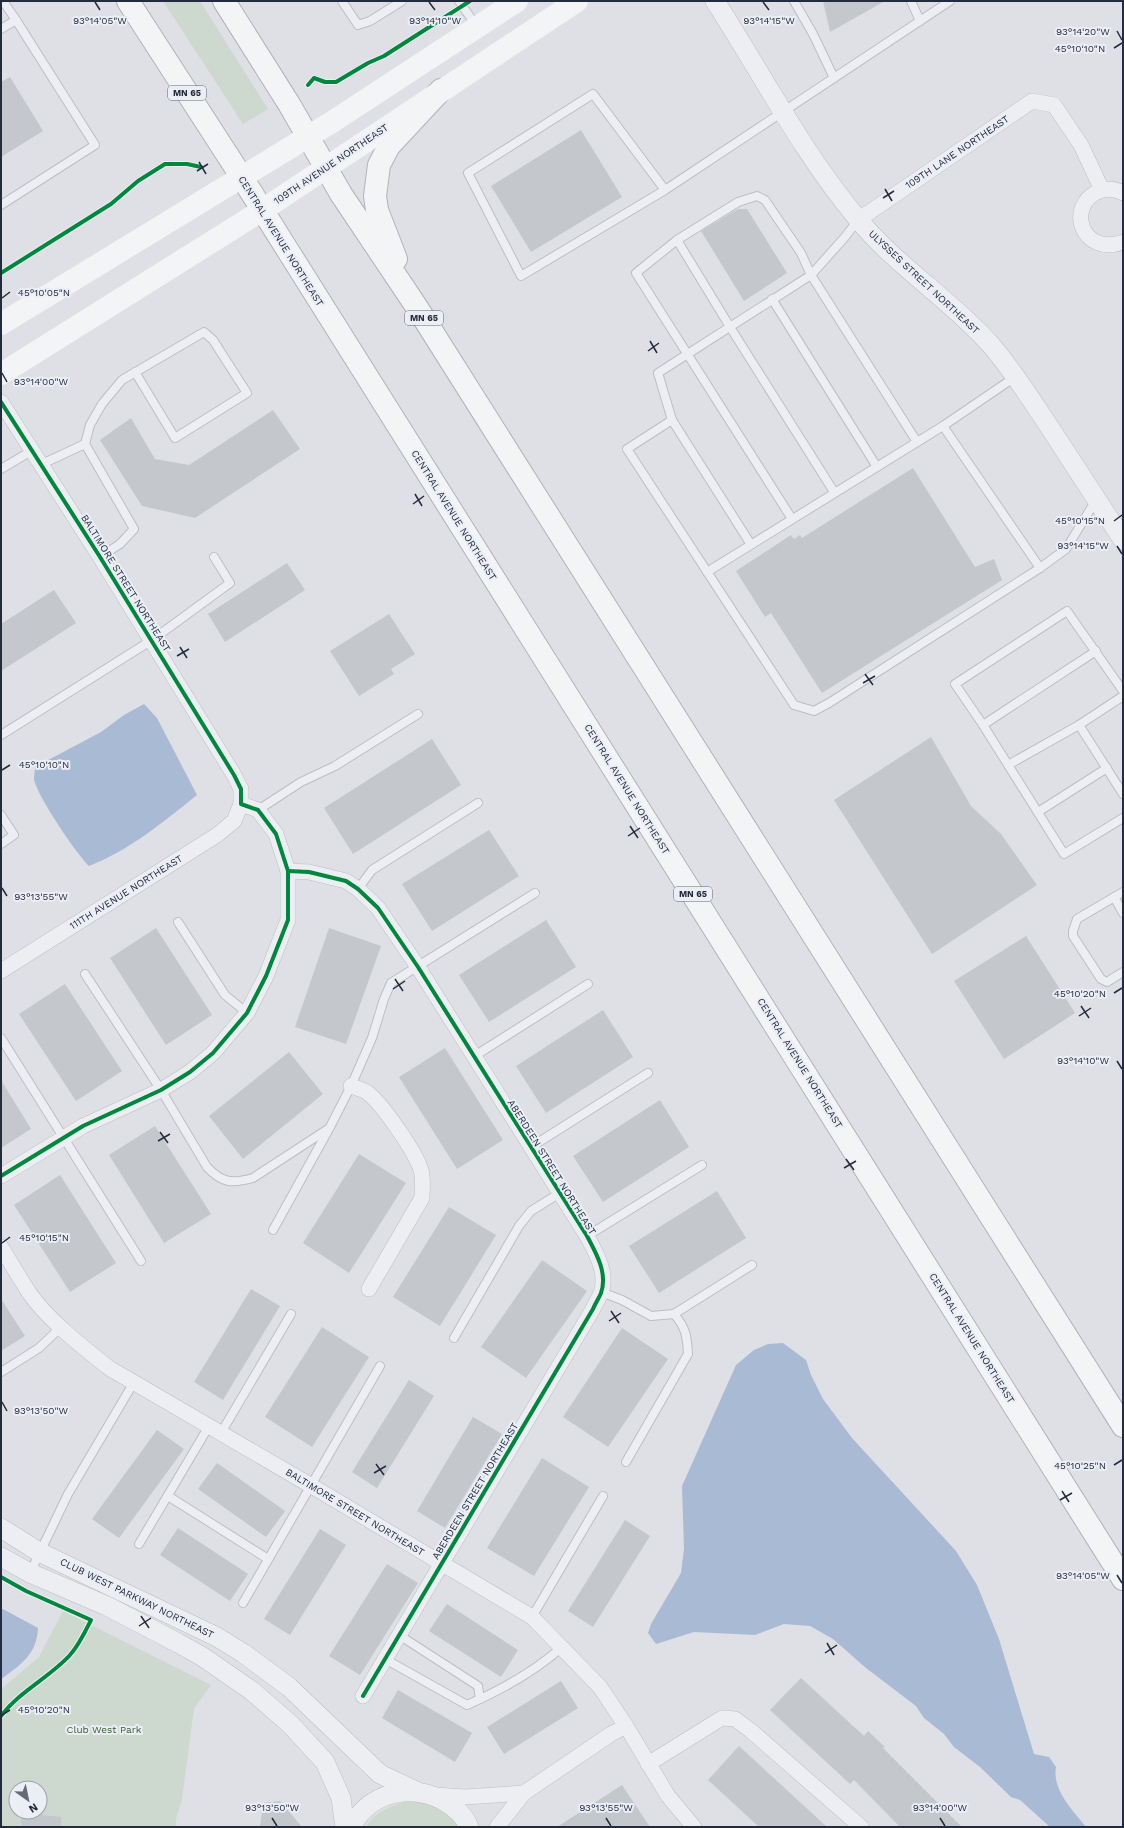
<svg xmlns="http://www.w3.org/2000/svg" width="1124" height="1828" viewBox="0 0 1124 1828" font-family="'Work Sans',sans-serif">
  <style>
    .green { fill: #cdd8ce; fill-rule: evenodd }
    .water { fill: #a9bad4 }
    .building { fill: #c4c7cc }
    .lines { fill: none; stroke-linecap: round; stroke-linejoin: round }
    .service-casing { stroke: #bcbec3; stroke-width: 10 }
    .minor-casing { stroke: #bcbec3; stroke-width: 16 }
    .tertiary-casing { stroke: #bcbec3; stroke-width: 20 }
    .trunk-casing { stroke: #b0b3ba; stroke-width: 24 }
    .service { stroke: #edeef1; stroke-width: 8 }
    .minor { stroke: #edeef1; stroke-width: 15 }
    .tertiary { stroke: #edeef1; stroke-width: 19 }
    .secondary { stroke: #f2f4f5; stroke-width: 22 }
    .trunk { stroke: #f2f4f5; stroke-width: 22 }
    .cycleway-casing { stroke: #ebeef5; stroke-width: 6 }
    .cycleway { stroke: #00873e; stroke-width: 4 }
    .ticks { fill: none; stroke: #242b3f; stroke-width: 1.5 }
    .labels { text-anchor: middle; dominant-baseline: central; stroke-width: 4; stroke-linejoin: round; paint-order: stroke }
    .shield { fill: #ebeef5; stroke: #606676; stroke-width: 1 }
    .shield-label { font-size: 9px; font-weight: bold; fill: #242b3f }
    .street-label { font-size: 10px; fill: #242b3f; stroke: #ebeef5 }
    .park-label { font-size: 10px; fill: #345c30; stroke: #ebeef5 }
    .ticks-label { font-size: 10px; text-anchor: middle; fill: #242b3f; stroke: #ebeef5; stroke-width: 4; stroke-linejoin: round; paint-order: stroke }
  </style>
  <rect width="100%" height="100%" fill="#dee0e5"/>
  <!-- green -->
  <g class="green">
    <path d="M163 1H200L268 109 243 124Z"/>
    <path d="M63 1611 211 1685 194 1708 182 1799 176 1819V1827H1V1689L39 1657ZM16 1788H40V1812H16Z"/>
    <path d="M404 1802C410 1802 417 1801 423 1802 437 1805 453 1815 460 1827H366C374 1813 388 1807 404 1802Z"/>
  </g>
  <!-- water -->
  <g class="water">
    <path d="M144 704 157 718 197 795C163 822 130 850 89 866 76 853 37 796 34 779 34 776 35 771 35 767L101 732 124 715Z"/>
    <path d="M783 1343 806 1360 811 1375 823 1399 852 1438 956 1551 977 1585 999 1639 1034 1754 1049 1757 1056 1767C1052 1790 1072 1809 1086 1827H1050L1020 1800 1011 1797 980 1767 954 1747 944 1734 924 1718 916 1706 866 1668 833 1639 810 1626 784 1624 755 1635 694 1632 656 1644 648 1633 651 1624 681 1573 684 1549 682 1486 736 1365 754 1350 768 1344Z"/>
    <path d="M1 1608 38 1628C37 1654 21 1665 1 1679Z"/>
  </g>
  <!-- building -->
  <g class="building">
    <path d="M823 1H885L830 32Z"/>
    <path d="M10 77 43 131 1 157V82Z"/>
    <path d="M581 130 622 197 531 252 491 186Z"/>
    <path d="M738 209H747L787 273 744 301 701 231Z"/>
    <path d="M273 410 300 449 195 518 142 506 100 440 131 418 155 459 189 465Z"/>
    <path d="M913 468 975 567 994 559 1002 580 822 693 771 613 765 617 736 571 791 535 794 539 800 535 802 538Z"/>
    <path d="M287 563 305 590 225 642 208 614Z"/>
    <path d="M54 590 76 623 1 671V624Z"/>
    <path d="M389 614 415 654 391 669 394 674 359 696 330 651Z"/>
    <path d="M931 737 971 806 1001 834 1037 885 932 954 834 800Z"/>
    <path d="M432 739 461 785 353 854 324 808Z"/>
    <path d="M489 830 519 876 432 931 402 884Z"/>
    <path d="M546 920 576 967 489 1022 459 975Z"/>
    <path d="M156 928 212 1015 166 1045 110 958Z"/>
    <path d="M329 928 381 946 346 1044 295 1027Z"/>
    <path d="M1026 936 1075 1013 1004 1059 954 981Z"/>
    <path d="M65 984 122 1071 76 1101 19 1014Z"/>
    <path d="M603 1010 633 1057 546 1113 516 1066Z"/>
    <path d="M445 1048 503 1140 457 1169 399 1077Z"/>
    <path d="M289 1052 323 1094 243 1159 209 1116Z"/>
    <path d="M1 1080 31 1129 1 1148Z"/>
    <path d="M660 1100 689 1147 603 1202 573 1156Z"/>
    <path d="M155 1126 211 1214 164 1243 109 1155Z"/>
    <path d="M359 1154 406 1183 349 1273 303 1243Z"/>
    <path d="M60 1175 116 1263 70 1292 14 1205Z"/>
    <path d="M717 1191 746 1238 659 1293 629 1246Z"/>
    <path d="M449 1207 496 1235 440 1326 393 1297Z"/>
    <path d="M542 1260 587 1291 526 1378 481 1347Z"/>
    <path d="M251 1289 280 1306 223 1400 194 1382Z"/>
    <path d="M1 1299 25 1336 1 1351Z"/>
    <path d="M322 1327 369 1357 312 1447 265 1417Z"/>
    <path d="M622 1328 668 1359 608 1447 563 1417Z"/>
    <path d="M409 1380 434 1396 377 1488 352 1472Z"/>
    <path d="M473 1417 502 1434 445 1528 417 1511Z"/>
    <path d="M157 1430 184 1449 119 1538 92 1519Z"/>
    <path d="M542 1458 589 1487 534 1576 487 1548Z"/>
    <path d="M217 1463 285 1511 266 1537 198 1489Z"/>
    <path d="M625 1520 650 1536 593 1627 568 1611Z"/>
    <path d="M178 1528 248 1574 230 1601 160 1555Z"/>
    <path d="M320 1529 346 1545 290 1635 264 1619Z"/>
    <path d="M387 1564 418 1583 360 1675 329 1656Z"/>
    <path d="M447 1604 518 1650 501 1677 429 1631Z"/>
    <path d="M801 1678 864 1736 868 1731 885 1747 883 1748 962 1827H900L854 1780 850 1784 770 1710Z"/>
    <path d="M561 1681 578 1708 504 1754 487 1727Z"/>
    <path d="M398 1690 472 1733 455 1762 382 1718Z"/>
    <path d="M739 1746 827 1827H759L708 1780Z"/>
    <path d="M622 1785 650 1827H557Z"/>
    <path d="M280 1801 302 1827H260L263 1803Z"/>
    <path d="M21 1813 61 1817V1827H21Z"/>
  </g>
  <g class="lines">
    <!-- service casing -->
    <g class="service-casing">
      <g id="service">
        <path d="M342 1 358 25 370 21 402 1"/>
        <path d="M459 1 477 27"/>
        <path d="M794 1 813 34 834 78"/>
        <path d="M911 1 920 21"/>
        <path d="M1 29 16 20 3 1"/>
        <path d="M665 190 521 276 468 173 593 94 665 190 950 1"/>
        <path d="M1 205 95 145 16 20"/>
        <path d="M858 220 845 237 811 275 658 373 672 420 627 449 794 705 814 711 829 703 1040 568 1066 549 1096 500"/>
        <path d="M677 240 738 202 757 196 765 200 801 253 811 275 917 442"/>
        <path d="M772 299 877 467"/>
        <path d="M672 420 750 543"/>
        <path d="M943 426 1040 568"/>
        <path d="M85 444 90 425 102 404 122 380 204 332 213 340 247 393 175 438 135 372"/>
        <path d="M42 464 85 444 134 529 120 544 100 557"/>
        <path d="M1 469 33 450"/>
        <path d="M792 519 636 273 677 240 730 327 834 492"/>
        <path d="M707 572 943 426 1015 377"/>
        <path d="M1123 691 1067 611 955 684 983 725 1064 854 1123 818"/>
        <path d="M983 725 1096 651"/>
        <path d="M1079 725 1123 794"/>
        <path d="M1 735 152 640 230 583 214 557"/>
        <path d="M1008 765 1079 725 1123 696"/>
        <path d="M258 810 301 782 335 766 418 714"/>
        <path d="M1038 812 1107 768"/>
        <path d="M1 815 14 835 1 844"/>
        <path d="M358 889 372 870 478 803"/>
        <path d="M1123 892 1077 919 1073 931V936L1101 979 1107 982 1123 972"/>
        <path d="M1114 897 1123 913"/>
        <path d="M178 922 225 995 247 1013"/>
        <path d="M85 974 161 1090 207 1167C222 1183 232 1184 253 1178L328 1129"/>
        <path d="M1 1038 141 1261"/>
        <path d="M473 1057 588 984"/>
        <path d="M531 1147 648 1073"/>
        <path d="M273 1230 330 1127 351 1086 372 1038 384 999 391 983 535 893"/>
        <path d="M587 1236 702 1165"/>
        <path d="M601 1292 622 1300 651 1316 674 1314 752 1265"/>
        <path d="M454 1338 519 1226 531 1211 560 1193"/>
        <path d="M1 1372 39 1348 61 1327"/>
        <path d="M221 1433 291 1314"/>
        <path d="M626 1462 688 1354C687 1336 686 1328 674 1314"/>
        <path d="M168 1496 268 1559"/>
        <path d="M139 1544 209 1426"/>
        <path d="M30 1573 68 1494 134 1382"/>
        <path d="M243 1603 380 1366"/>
        <path d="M532 1617 603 1496"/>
        <path d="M399 1635 478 1686 480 1699"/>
        <path d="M385 1659 467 1705C501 1690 533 1673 562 1647"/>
      </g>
    </g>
    <!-- minor casing -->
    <g class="minor-casing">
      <g id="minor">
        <path d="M1123 193C1116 189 1107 188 1099 191 1064 207 1083 257 1123 242"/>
        <path d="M858 220 1032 101 1054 105 1081 145 1102 190"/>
        <path d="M1 402 100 557 234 775 241 789V804L258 810 276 834 288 871V920L266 976 247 1013 213 1053 190 1072 161 1090 83 1126 1 1176"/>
        <path d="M288 871 309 872 346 881 358 889 378 908 418 967 587 1236C596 1253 608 1273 601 1293 599 1298 595 1304 593 1309L363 1696"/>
        <path d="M1 971 217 835 234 821 241 804"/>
        <path d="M351 1086C357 1088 364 1090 368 1093 383 1105 413 1149 420 1167 424 1176 422 1188 422 1198L369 1289"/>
        <path d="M1 1247C11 1263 20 1279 30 1294 50 1322 83 1347 109 1368L310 1485 532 1617 600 1687 626 1726 668 1796 694 1827"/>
        <path d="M648 1764 722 1718 735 1719 750 1730 861 1827"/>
        <path d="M434 1795 465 1797 524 1793"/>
        <path d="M497 1827 524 1793 611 1734 626 1726"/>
      </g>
    </g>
    <!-- tertiary casing -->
    <g class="tertiary-casing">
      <g id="tertiary">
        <path d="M715 1C762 74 802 152 857 218 896 266 950 299 991 345 1015 373 1034 404 1054 434 1077 469 1100 505 1123 540"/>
        <path d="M1 1528 39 1552 217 1637 243 1653 289 1687 380 1774 418 1792"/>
        <path d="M1 1557 30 1573 107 1606 178 1643 203 1657 252 1691 291 1725 325 1762 341 1798 345 1827"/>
        <path d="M351 1827C370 1792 410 1783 444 1801 454 1807 465 1816 469 1827"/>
      </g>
    </g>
    <!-- trunk casing -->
    <g class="trunk-casing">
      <g id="trunk">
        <path d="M128 1 241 176 1123 1579"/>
        <path d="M224 1 289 104 341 194 416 306 1123 1426"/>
        <path d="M396 259 377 210 375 196 379 165 389 146 441 90"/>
      </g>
    </g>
    <!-- service -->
    <use href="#service" class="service"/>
    <!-- minor -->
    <use href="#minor" class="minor"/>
    <!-- tertiary -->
    <use href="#tertiary" class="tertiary"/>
    <!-- secondary -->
    <g class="secondary">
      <path d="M1 324 332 122 517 1"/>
      <path d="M1 374 261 211 577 1"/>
    </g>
    <!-- trunk -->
    <use href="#trunk" class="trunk"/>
    <!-- cycleway casing -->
    <g class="cycleway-casing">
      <g id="cycleway">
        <path d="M308 85 314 78 325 82H336L368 63 384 56 470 1"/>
        <path d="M1 273 111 204 138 181 165 164H187L201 167"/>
        <path d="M1 402 100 557 234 775 241 789V804L258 810 276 834 288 871V920L266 976 247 1013 213 1053 190 1072 161 1090 83 1126 1 1176"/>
        <path d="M288 871 309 872 346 881 358 889 378 908 418 967 587 1236C596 1253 608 1273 601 1293 599 1298 595 1304 593 1309L363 1696"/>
        <path d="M1 1577 26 1591 91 1620C85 1632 79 1645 70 1655 50 1677 20 1691 1 1716"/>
      </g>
    </g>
    <!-- cycleway -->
    <use href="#cycleway" class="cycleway"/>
  </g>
  <!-- ticks -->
  <path class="ticks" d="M95 2 100 10M429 2 435 10M763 2 769 10M1117 31 1122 40M1114 48 1122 43M199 162 206 174M197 171 208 164M885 189 892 201M883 198 894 191M2 298 10 292M650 341 657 353M648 351 659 343M2 373 7 382M415 494 422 506M413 504 424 496M1114 521 1122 515M1117 546 1122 554M180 647 187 658M177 656 189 649M865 674 873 685M863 683 875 676M2 770 10 765M630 826 638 838M628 836 640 828M2 888 7 896M395 979 403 991M393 989 405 981M1114 993 1122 988M1081 1006 1089 1018M1079 1016 1091 1008M1117 1061 1122 1069M160 1132 168 1143M158 1141 170 1134M846 1159 854 1170M844 1168 856 1161M2 1243 10 1237M611 1311 619 1323M609 1321 621 1313M2 1402 7 1411M376 1464 384 1475M1114 1465 1122 1460M374 1473 386 1466M1062 1491 1069 1502M1060 1500 1072 1493M1117 1575 1122 1583M141 1616 149 1628M139 1626 151 1618M827 1643 834 1655M825 1653 837 1645M2 1715 10 1710M272 1818 277 1826M606 1818 611 1826M940 1818 945 1826"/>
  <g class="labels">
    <!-- shield labels -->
    <g class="shield">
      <rect x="168" y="86" width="38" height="14" rx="3"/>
      <rect x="405" y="311" width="38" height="14" rx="3"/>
      <rect x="674" y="887" width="38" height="14" rx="3"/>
    </g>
    <g class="shield-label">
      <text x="187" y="93">MN 65</text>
      <text x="424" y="318">MN 65</text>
      <text x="693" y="894">MN 65</text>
    </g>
    <!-- street labels -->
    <g class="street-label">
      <text transform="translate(957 152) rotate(-34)">109TH LANE NORTHEAST</text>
      <text transform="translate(331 164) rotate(-34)">109TH AVENUE NORTHEAST</text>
      <text transform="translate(281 241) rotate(58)">CENTRAL AVENUE NORTHEAST</text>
      <text transform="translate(924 282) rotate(43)">ULYSSES STREET NORTHEAST</text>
      <text transform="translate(454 515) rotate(58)">CENTRAL AVENUE NORTHEAST</text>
      <text transform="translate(126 583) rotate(58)">BALTIMORE STREET NORTHEAST</text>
      <text transform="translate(627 789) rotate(58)">CENTRAL AVENUE NORTHEAST</text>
      <text transform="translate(126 892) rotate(-32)">111TH AVENUE NORTHEAST</text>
      <text transform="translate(800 1063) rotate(58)">CENTRAL AVENUE NORTHEAST</text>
      <text transform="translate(552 1167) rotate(58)">ABERDEEN STREET NORTHEAST</text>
      <text transform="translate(972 1338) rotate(58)">CENTRAL AVENUE NORTHEAST</text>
      <text transform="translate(475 1491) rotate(-59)">ABERDEEN STREET NORTHEAST</text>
      <text transform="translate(355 1512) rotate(31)">BALTIMORE STREET NORTHEAST</text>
      <text transform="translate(137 1598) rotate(26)">CLUB WEST PARKWAY NORTHEAST</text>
    </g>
    <!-- park labels -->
    <g class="park-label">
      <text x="104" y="1729">Club West Park</text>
    </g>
  </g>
  <g class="ticks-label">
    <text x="100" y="24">93°14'05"W</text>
    <text x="435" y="24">93°14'10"W</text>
    <text x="769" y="24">93°14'15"W</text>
    <text x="1083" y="35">93°14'20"W</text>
    <text x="1080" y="52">45°10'10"N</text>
    <text x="44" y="296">45°10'05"N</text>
    <text x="41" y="385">93°14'00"W</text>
    <text x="1080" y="524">45°10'15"N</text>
    <text x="1083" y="549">93°14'15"W</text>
    <text x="44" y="768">45°10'10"N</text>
    <text x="41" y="900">93°13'55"W</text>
    <text x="1080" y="997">45°10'20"N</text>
    <text x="1083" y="1064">93°14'10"W</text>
    <text x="44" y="1241">45°10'15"N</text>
    <text x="41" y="1414">93°13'50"W</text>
    <text x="1080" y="1469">45°10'25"N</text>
    <text x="1083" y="1579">93°14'05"W</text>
    <text x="44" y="1713">45°10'20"N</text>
    <text x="272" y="1811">93°13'50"W</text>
    <text x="606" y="1811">93°13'55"W</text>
    <text x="940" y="1811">93°14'00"W</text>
  </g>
  <!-- border -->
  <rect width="1124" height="1828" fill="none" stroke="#242b3f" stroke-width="4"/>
  <!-- north arrow -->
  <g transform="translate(28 1800) rotate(147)"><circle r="19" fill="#ebeef5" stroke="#9ba0ac"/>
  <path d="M0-3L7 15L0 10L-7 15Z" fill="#656a79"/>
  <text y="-6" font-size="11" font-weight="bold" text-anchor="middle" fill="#242b3f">N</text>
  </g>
</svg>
